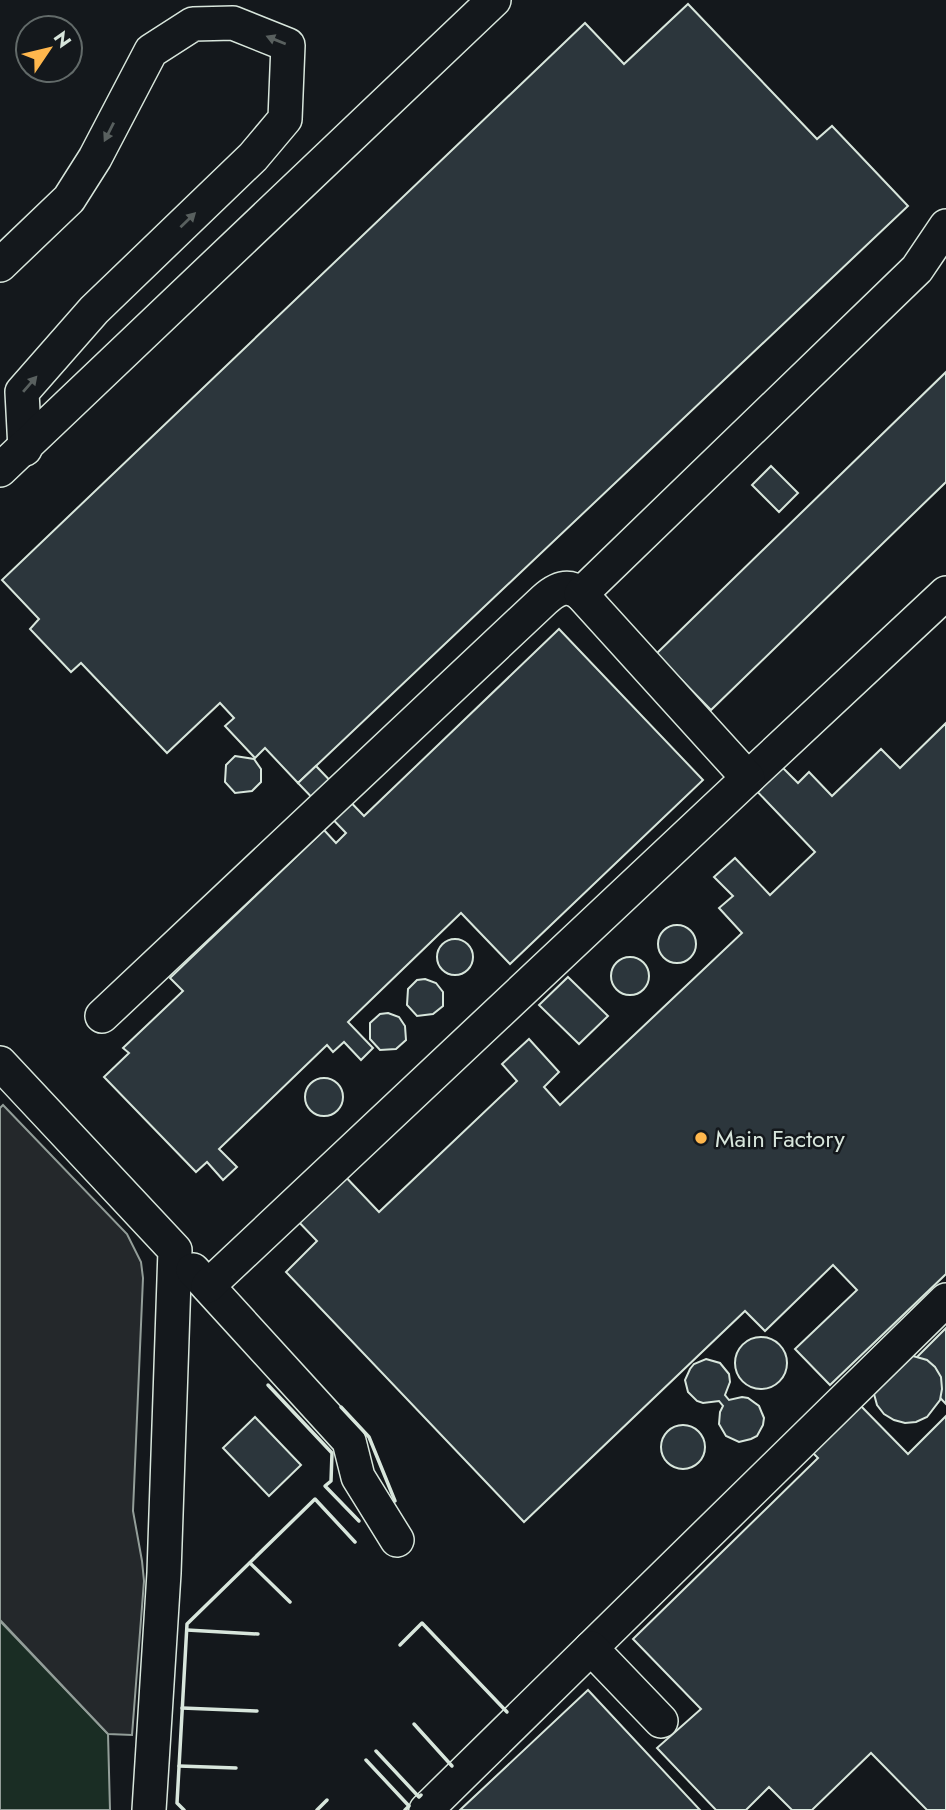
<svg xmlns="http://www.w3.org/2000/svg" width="946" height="1810" viewBox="0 0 946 1810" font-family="Jost,sans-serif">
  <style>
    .green { fill: #1a2d24; stroke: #939e99; stroke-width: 2 }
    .parking { fill: #24282b; stroke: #939e99; stroke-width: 2 }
    .building { fill: #2c363c; stroke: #d8e6dc; stroke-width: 2 }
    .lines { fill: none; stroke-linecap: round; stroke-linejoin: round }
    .minor-casing { stroke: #d8e6dc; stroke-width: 36 }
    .minor { stroke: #14181c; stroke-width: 33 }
    .wall { stroke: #d8e6dc; stroke-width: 3.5 }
    .oneway { fill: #59605f }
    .poi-dot { fill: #ffb74d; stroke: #14181c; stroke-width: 2.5 }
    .labels { text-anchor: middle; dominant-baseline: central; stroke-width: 5; stroke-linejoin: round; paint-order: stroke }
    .poi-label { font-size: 24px; fill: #d8e6dc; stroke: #14181c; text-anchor: start }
  </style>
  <rect width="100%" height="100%" fill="#14181c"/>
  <!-- green -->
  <path class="green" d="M0 1621 108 1734 110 1810H0Z"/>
  <!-- parking -->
  <path class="parking" d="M3 1105 127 1234 141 1262 143 1278 133 1511 142 1561 144 1581 132 1735 108 1734 0 1620V1108Z"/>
  <!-- building -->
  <g class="building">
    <path d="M688 4 817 139 832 126 908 206 298 783 265 748 255 758 225 726 234 718 220 703 167 753 81 663 71 672 30 629 39 619 2 580 585 23 624 64Z"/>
    <path d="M946 372V482L711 710 656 654Z"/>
    <path d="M771 466 798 493 779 512 752 485Z"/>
    <path d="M559 629 703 780 510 964 461 913 348 1022 373 1048 361 1060 344 1042 333 1052 327 1045 219 1149 237 1167 223 1180 207 1162 196 1172 104 1077 129 1053 123 1048 183 991 170 978 324 830 336 843 346 833 298 783 316 766 364 816Z"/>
    <path d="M946 723V1274L830 1385 795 1349 857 1290 833 1265 765 1331 745 1311 524 1522 286 1272 317 1241 294 1217 341 1172 379 1212 517 1081 502 1064 529 1039 559 1072 544 1087 560 1105 742 933 719 908 733 896 714 877 735 858 770 895 815 852 751 785 776 761 798 783 809 772 832 796 881 749 900 768Z"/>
    <path d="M235 756 254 759 261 769V782L252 791 235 793 225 782 226 765Z"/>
    <circle cx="677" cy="944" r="19"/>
    <circle cx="455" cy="957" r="18"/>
    <circle cx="630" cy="976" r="19"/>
    <path d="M568 977 608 1016 579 1044 539 1005Z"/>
    <path d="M425 979 436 983 443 992V1006L433 1014 417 1016 407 1005 408 989 417 980Z"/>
    <path d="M388 1013 399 1017 405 1026 406 1040 396 1049 380 1050 370 1039V1023L380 1014Z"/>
    <circle cx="324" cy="1097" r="19"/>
    <path d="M946 1328V1404L909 1365Z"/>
    <circle cx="761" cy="1363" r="26"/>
    <path d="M906 1354 927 1360 935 1367 941 1377 942 1389 940 1400 927 1417 916 1422 905 1423 894 1420 884 1414 877 1405 874 1394Z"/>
    <path d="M706 1359 720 1363 729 1374 730 1382 725 1395 729 1400 742 1397 748 1398 759 1406 764 1418 763 1425 757 1436 751 1439 739 1442 726 1436 719 1424 720 1412 723 1406 719 1401 703 1403 697 1401 688 1392 685 1380 690 1369 694 1364Z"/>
    <path d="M857 1402 908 1454 946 1416V1810H927L871 1753 812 1810H792L769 1787 746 1810H716L657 1748 701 1709 633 1639 818 1458 809 1449Z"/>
    <path d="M255 1417 301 1465 269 1496 223 1448Z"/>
    <circle cx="683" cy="1447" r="22"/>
    <path d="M588 1690 700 1810H460Z"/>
  </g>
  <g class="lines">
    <!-- minor casing -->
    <g class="minor-casing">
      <g id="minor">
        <path d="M0 265 69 199 95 158 151 51 193 24 233 23 288 45 285 119 253 157 94 310 22 392 25 449"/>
        <path d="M0 470 494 0"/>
        <path d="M748 778 946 593"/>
        <path d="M102 1016 544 600C556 589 567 583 581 594"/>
        <path d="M0 1063 175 1250 164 1573 149 1810"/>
        <path d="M193 1270 349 1441 358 1477 397 1540"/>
        <path d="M208 1286 748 778 581 594 917 269 946 226"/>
        <path d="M591 1648 946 1300"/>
        <path d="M426 1810 591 1648 661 1721"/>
      </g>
    </g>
    <!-- minor -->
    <use href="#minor" class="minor"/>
    <!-- wall -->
    <g class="wall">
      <path d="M268 1385 332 1453 331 1481 325 1486 359 1521"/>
      <path d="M341 1407 369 1437 395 1501"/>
      <path d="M250 1563 290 1602"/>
      <path d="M187 1630 258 1634"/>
      <path d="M400 1645 422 1623 507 1712"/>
      <path d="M182 1708 257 1711"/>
      <path d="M414 1724 452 1766"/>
      <path d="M376 1751 419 1797 421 1795"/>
      <path d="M366 1760 409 1806 405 1810"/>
      <path d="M179 1766 236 1768"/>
      <path d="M184 1810 177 1803 187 1624 315 1499 355 1542"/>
      <path d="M317 1810 327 1800"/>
    </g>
  </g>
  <!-- one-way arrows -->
  <defs><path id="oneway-solid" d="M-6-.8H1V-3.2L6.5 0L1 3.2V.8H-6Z" transform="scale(1.75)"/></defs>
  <g class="oneway">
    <use href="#oneway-solid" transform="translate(276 40) rotate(-158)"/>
    <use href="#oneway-solid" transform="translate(109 132) rotate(117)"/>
    <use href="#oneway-solid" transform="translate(188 220) rotate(-44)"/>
    <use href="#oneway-solid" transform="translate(30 384) rotate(-49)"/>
  </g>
  <!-- markers -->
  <circle class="poi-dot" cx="701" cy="1138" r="7"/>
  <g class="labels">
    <!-- poi labels -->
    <g class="poi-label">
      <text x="715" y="1138">Main Factory</text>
    </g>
  </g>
  <!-- north arrow -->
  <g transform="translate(49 49) rotate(55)"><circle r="33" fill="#14181c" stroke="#626a69" stroke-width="2"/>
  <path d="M0-5L12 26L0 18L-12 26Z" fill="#ffb74d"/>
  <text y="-10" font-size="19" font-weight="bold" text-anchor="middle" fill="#d8e6dc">N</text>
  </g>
</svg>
